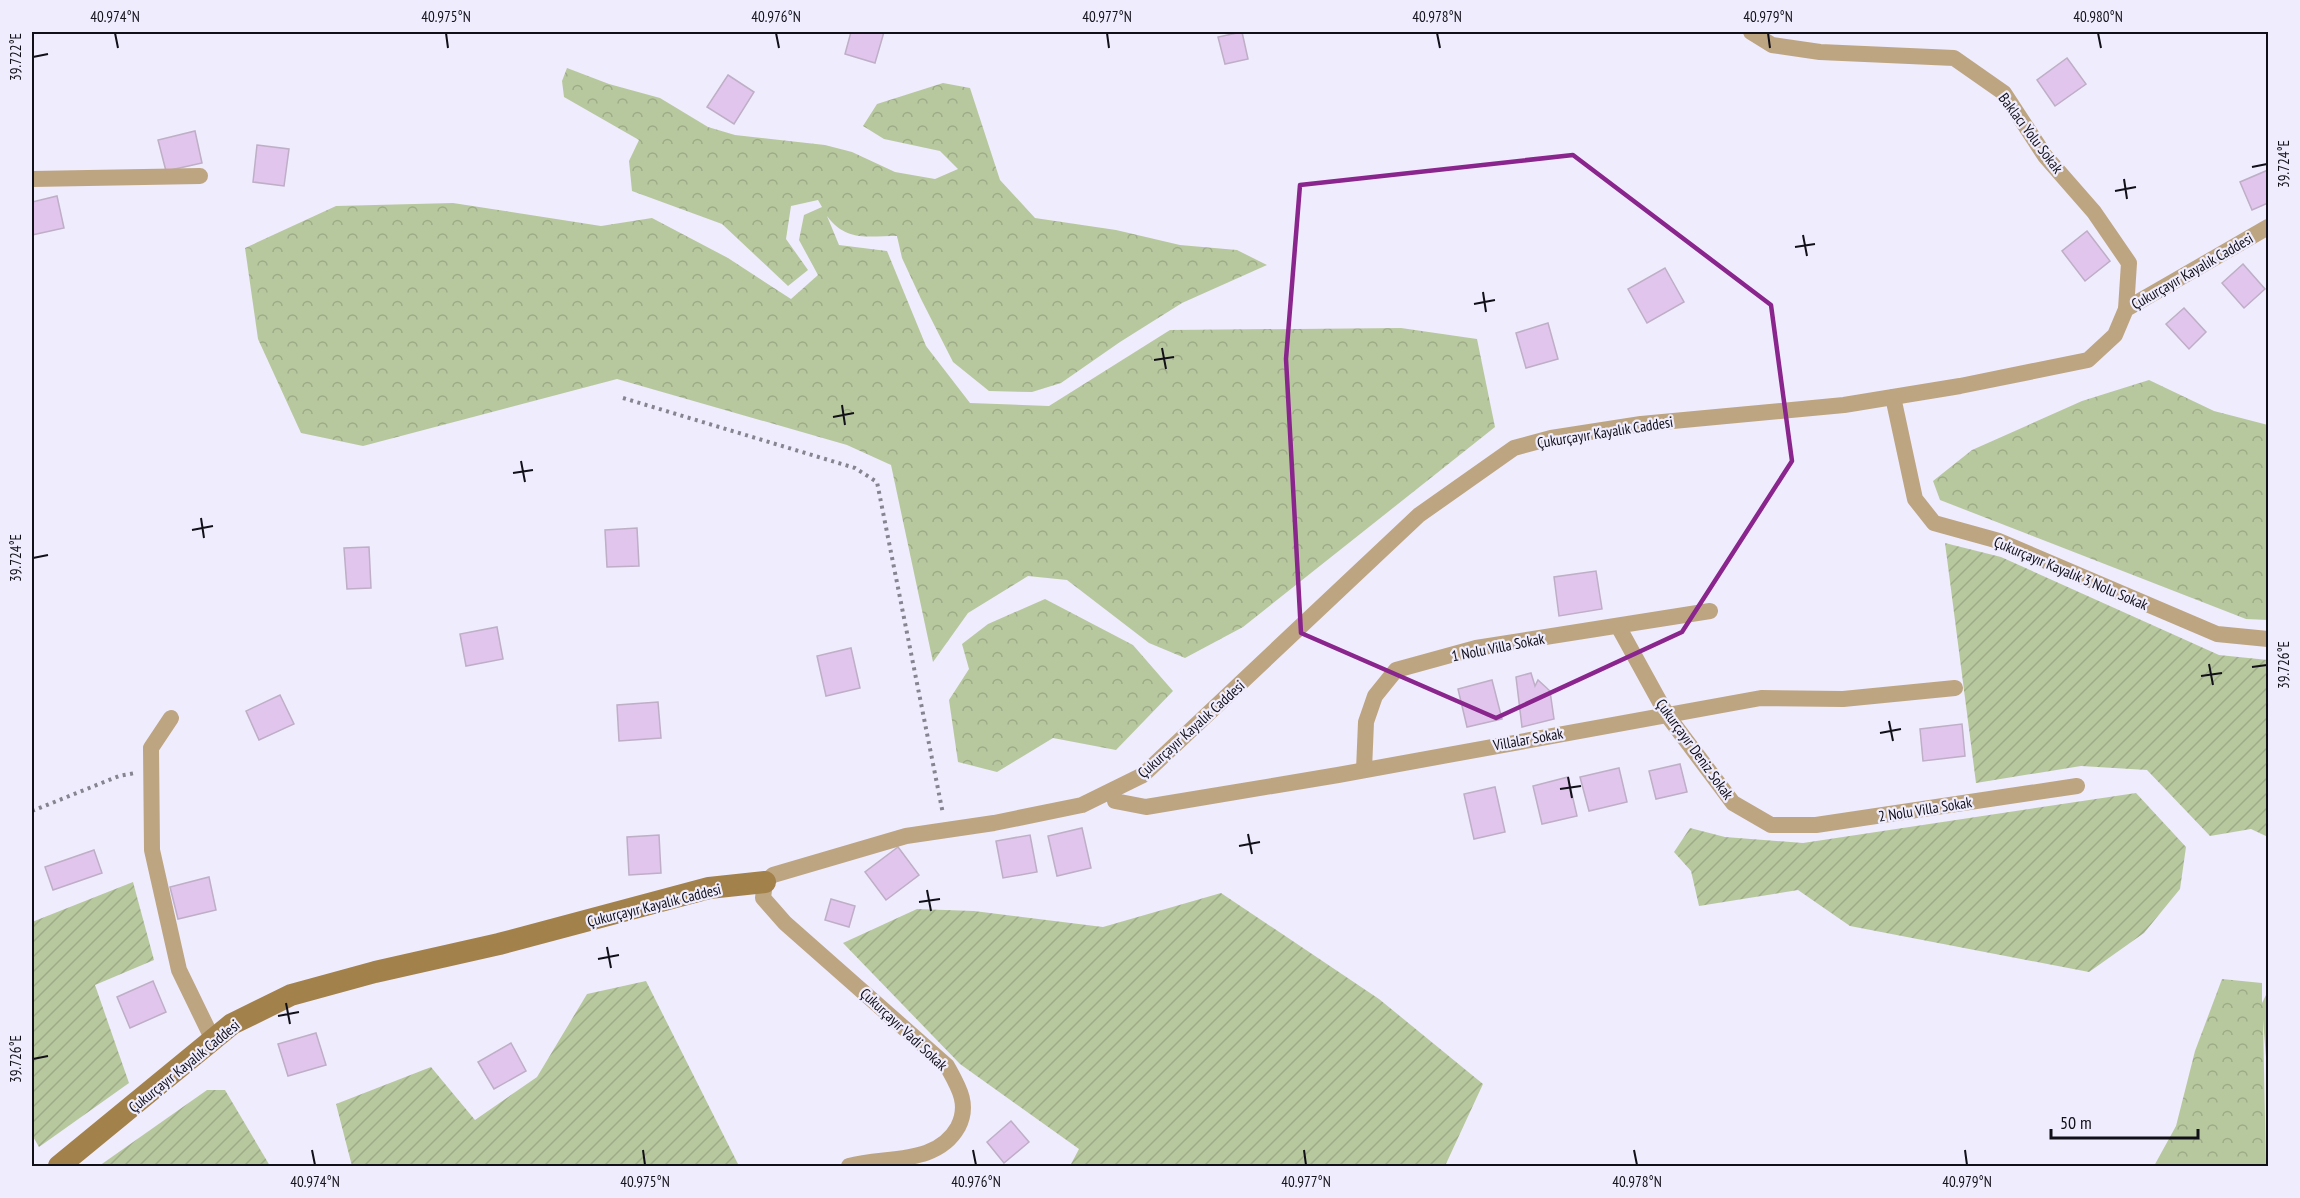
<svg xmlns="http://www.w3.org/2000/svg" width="2300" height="1198" viewBox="0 0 2300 1198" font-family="'PT Sans Narrow',sans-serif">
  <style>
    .forest { fill: url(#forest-crowns) }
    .garden { fill: url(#garden-furrows) }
    .building { fill: #e1c5ed; stroke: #beaec6; stroke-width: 1.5 }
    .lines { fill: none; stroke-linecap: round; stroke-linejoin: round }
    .path { stroke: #878492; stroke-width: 4; stroke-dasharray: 3 4.5; stroke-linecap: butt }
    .street { stroke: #bda582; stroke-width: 16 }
    .secondary { stroke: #a3814b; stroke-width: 22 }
    .marked { fill: none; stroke: #89258c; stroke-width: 4.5; stroke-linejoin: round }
    .ticks { fill: none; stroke: #110f18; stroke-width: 2 }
    .labels { text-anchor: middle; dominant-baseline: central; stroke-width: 4.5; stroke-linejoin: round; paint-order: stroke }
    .street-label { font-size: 15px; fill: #110f18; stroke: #efecfd }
    .neatline { fill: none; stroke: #110f18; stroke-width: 2 }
    .ticks-label { font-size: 15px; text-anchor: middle; fill: #110f18 }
  </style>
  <defs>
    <pattern id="forest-crowns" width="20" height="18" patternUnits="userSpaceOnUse" patternTransform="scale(1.5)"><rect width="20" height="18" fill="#b8c89e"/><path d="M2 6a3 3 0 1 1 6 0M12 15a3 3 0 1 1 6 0" fill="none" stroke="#9dab87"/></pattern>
    <pattern id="garden-furrows" width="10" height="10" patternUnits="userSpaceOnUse" patternTransform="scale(1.5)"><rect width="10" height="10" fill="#b8c89e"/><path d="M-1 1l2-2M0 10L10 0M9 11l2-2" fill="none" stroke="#9dab87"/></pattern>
  </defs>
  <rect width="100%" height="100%" fill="#efecfd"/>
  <!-- forest -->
  <g class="forest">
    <path d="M567 68 609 84 660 98 708 127 735 135 825 145 852 152 895 172 935 179 958 169 940 151 884 139 863 126 877 104 943 83 970 88 1000 180 1035 218 1116 230 1180 245 1237 250 1267 265 1182 303 1120 342 1061 383 1032 392 989 391 953 362 921 299 902 258 897 236C868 236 846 242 827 216L839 245 887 251 926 346 970 403 1049 406 1170 330 1401 328 1477 339 1495 427 1243 627 1185 658 1149 643 1067 580 1028 576 968 613 933 662 891 465 847 445 617 379 363 446 301 433 258 339 245 248 336 206 453 203 601 226 652 218 728 258 791 299 818 275 799 240 804 215 822 207 818 200 791 206 786 239 808 270 788 286 722 224 632 191 629 161 639 140 564 97 562 81Z"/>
    <path d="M2149 380 2214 411 2268 425V620L2246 619 1940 500 1933 481 1972 450 2082 401Z"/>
    <path d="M1045 599 1133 645 1173 691 1116 750 1053 738 997 772 958 762 949 700 969 669 962 644 988 624Z"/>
    <path d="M2222 979 2262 983V1003L2268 991V1082L2263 1020 2266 1166H2154L2176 1126 2195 1051Z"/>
  </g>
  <!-- garden -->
  <g class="garden">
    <path d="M1945 543 2001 557 2219 655 2268 660V837L2251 829 2210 836 2147 770 2081 766 1976 783Z"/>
    <path d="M2136 793 2186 847 2180 889 2144 933 2089 972 1850 926 1798 890 1699 906 1691 871 1674 852 1690 828 1725 837 1803 843Z"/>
    <path d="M133 882 154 960 95 985 129 1083 39 1147 32 1135V922Z"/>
    <path d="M1221 893 1379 999 1483 1084 1445 1166H1070L1079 1149 960 1064 843 943 917 909 974 911 1103 927Z"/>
    <path d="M646 981 739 1166H352L336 1104 431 1067 475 1120 537 1077 587 994Z"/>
    <path d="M207 1090H225L270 1166H99Z"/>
  </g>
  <!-- building -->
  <g class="building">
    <path d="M851 32H884L875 63 845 54Z"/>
    <path d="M1242 32 1248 59 1225 64 1218 37Z"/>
    <path d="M2067 58 2086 84 2055 106 2037 80Z"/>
    <path d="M728 75 754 92 734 124 707 107Z"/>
    <path d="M195 131 202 163 166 171 158 140Z"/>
    <path d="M257 145 289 149 284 186 253 182Z"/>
    <path d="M2268 170V203L2252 210 2240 182Z"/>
    <path d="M57 196 64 228 32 235V202Z"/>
    <path d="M2087 231 2110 261 2085 281 2062 251Z"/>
    <path d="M2243 264 2265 289 2244 308 2222 283Z"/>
    <path d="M1665 268 1684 302 1647 323 1628 289Z"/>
    <path d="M2184 308 2206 332 2189 349 2166 324Z"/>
    <path d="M1548 323 1558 359 1526 368 1516 333Z"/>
    <path d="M637 528 639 566 607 567 605 530Z"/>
    <path d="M369 547 371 588 347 589 344 548Z"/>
    <path d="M1596 571 1602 609 1559 616 1554 577Z"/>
    <path d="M497 627 503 659 466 666 460 634Z"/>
    <path d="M851 648 860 688 826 696 817 656Z"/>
    <path d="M1531 673 1535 686 1538 680 1550 691 1554 719 1522 727 1516 677Z"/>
    <path d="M1492 680 1502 719 1467 727 1458 689Z"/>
    <path d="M280 695 294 724 259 740 246 711Z"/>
    <path d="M658 702 661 738 619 741 617 705Z"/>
    <path d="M1962 724 1965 756 1923 761 1920 729Z"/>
    <path d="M1680 764 1687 792 1656 799 1649 771Z"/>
    <path d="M1619 768 1627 802 1589 811 1580 777Z"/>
    <path d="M1568 777 1577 816 1542 824 1533 786Z"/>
    <path d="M1495 787 1505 832 1474 839 1464 794Z"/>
    <path d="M1082 828 1091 868 1057 876 1048 836Z"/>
    <path d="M659 835 661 873 629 875 627 837Z"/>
    <path d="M1030 835 1037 872 1003 878 996 841Z"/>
    <path d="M898 847 919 875 886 900 865 872Z"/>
    <path d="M94 850 102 873 53 890 45 867Z"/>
    <path d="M209 877 216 910 178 919 170 887Z"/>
    <path d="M831 899 855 906 849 927 825 920Z"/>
    <path d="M153 981 166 1012 130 1028 117 997Z"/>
    <path d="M316 1033 326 1065 288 1076 278 1044Z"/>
    <path d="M511 1043 526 1071 494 1089 478 1062Z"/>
    <path d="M1011 1121 1029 1142 1004 1163 987 1142Z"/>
  </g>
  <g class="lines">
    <!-- path -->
    <g class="path">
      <path d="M623 398 855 468 877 482 943 814"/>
      <path d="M32 811 119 776 135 773"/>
    </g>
    <!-- street -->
    <g class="street">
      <path d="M1751 32 1772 45 1820 52 1954 58 2004 93 2045 156 2094 212 2129 263 2126 309"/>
      <path d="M32 179 200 176"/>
      <path d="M1893 397 1915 499 1934 523 1999 541 2217 634 2268 639"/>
      <path d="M1618 626 1667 715 1733 803 1771 825H1816L2077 786"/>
      <path d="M171 718 151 748 152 850 179 970 213 1040"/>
      <path d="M1364 770 1366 722 1375 696 1396 670 1476 648 1710 611"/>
      <path d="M1113 791 1115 801 1146 807 1338 775 1761 698 1843 699 1955 688"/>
      <path d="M849 1166C887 1156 937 1165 958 1127 970 1104 958 1086 947 1066L785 923 763 898 765 882 773 875 906 836 994 823 1082 805 1143 775 1419 515 1514 448 1551 438 1641 424 1844 405 1960 386 2088 360 2115 335 2126 309 2268 227"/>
    </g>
    <!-- secondary -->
    <path class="secondary" d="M59 1166 232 1024 291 995 375 972 499 944 709 888 765 882"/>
  </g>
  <!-- marked area -->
  <path class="marked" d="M1573 155 1771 305 1792 461 1682 632 1496 718 1301 633 1286 359 1300 185Z"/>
  <!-- ticks -->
  <path class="ticks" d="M115 33 118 48M446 33 448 48M776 33 779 48M1107 33 1109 48M1437 33 1440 48M1768 33 1770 48M2098 33 2101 48M33 57 48 54M2252 167 2267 164M2124 179 2127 199M2115 191 2136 187M1803 235 1807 256M1795 247 1815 244M1483 292 1486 312M1474 304 1495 300M1162 348 1166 369M1154 360 1174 357M842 405 845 425M833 417 854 413M521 461 525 482M513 473 533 470M201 518 204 538M192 530 213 526M33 558 48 555M2209 664 2213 685M2252 667 2267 665M2201 676 2222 673M1889 721 1893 741M1880 733 1901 729M1568 777 1572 798M1560 789 1581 786M1248 834 1252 854M1239 846 1260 842M927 890 931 911M919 902 940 899M607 947 611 968M598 959 619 955M286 1003 290 1024M278 1016 299 1012M33 1059 48 1056M312 1150 315 1165M643 1150 645 1165M973 1150 976 1165M1304 1150 1306 1165M1634 1150 1637 1165M1965 1150 1967 1165"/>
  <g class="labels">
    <!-- street labels -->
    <g class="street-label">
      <text transform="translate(2031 133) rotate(53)">Baklacı Yolu Sokak</text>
      <text transform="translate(2192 271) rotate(-30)">Çukurçayır Kayalık Caddesi</text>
      <text transform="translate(1605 432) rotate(-9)">Çukurçayır Kayalık Caddesi</text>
      <text transform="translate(2071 573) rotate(23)">Çukurçayır Kayalık 3 Nolu Sokak</text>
      <text transform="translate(1498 647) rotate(-11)">1 Nolu Villa Sokak</text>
      <text transform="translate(1191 729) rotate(-42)">Çukurçayır Kayalık Caddesi</text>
      <text transform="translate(1528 739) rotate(-10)">Villalar Sokak</text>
      <text transform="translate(1695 749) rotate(54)">Çukurçayır Deniz Sokak</text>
      <text transform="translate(1925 809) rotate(-9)">2 Nolu Villa Sokak</text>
      <text transform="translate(654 905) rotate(-14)">Çukurçayır Kayalık Caddesi</text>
      <text transform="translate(904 1029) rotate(43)">Çukurçayır Vadi Sokak</text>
      <text transform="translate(184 1066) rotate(-39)">Çukurçayır Kayalık Caddesi</text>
    </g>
  </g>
  <!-- border -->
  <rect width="2300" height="1198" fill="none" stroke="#efecfd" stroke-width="66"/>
  <!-- scale -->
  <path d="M2051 1129v9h147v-9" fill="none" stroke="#110f18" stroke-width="3"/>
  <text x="2060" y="1129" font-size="18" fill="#110f18" stroke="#efecfd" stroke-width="4.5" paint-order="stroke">50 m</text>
  <rect x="33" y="33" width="2234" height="1132" class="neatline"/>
  <g class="ticks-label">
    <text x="115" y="22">40.974°N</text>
    <text x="446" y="22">40.975°N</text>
    <text x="776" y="22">40.976°N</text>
    <text x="1107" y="22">40.977°N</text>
    <text x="1437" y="22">40.978°N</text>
    <text x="1768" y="22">40.979°N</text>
    <text x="2098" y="22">40.980°N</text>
    <text transform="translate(16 57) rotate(-90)" y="5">39.722°E</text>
    <text transform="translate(2284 164) rotate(-90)" y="5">39.724°E</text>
    <text transform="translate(16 558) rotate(-90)" y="5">39.724°E</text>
    <text transform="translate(2284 665) rotate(-90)" y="5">39.726°E</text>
    <text transform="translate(16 1059) rotate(-90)" y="5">39.726°E</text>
    <text x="315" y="1187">40.974°N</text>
    <text x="645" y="1187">40.975°N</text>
    <text x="976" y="1187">40.976°N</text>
    <text x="1306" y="1187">40.977°N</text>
    <text x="1637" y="1187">40.978°N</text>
    <text x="1967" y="1187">40.979°N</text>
  </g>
</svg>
